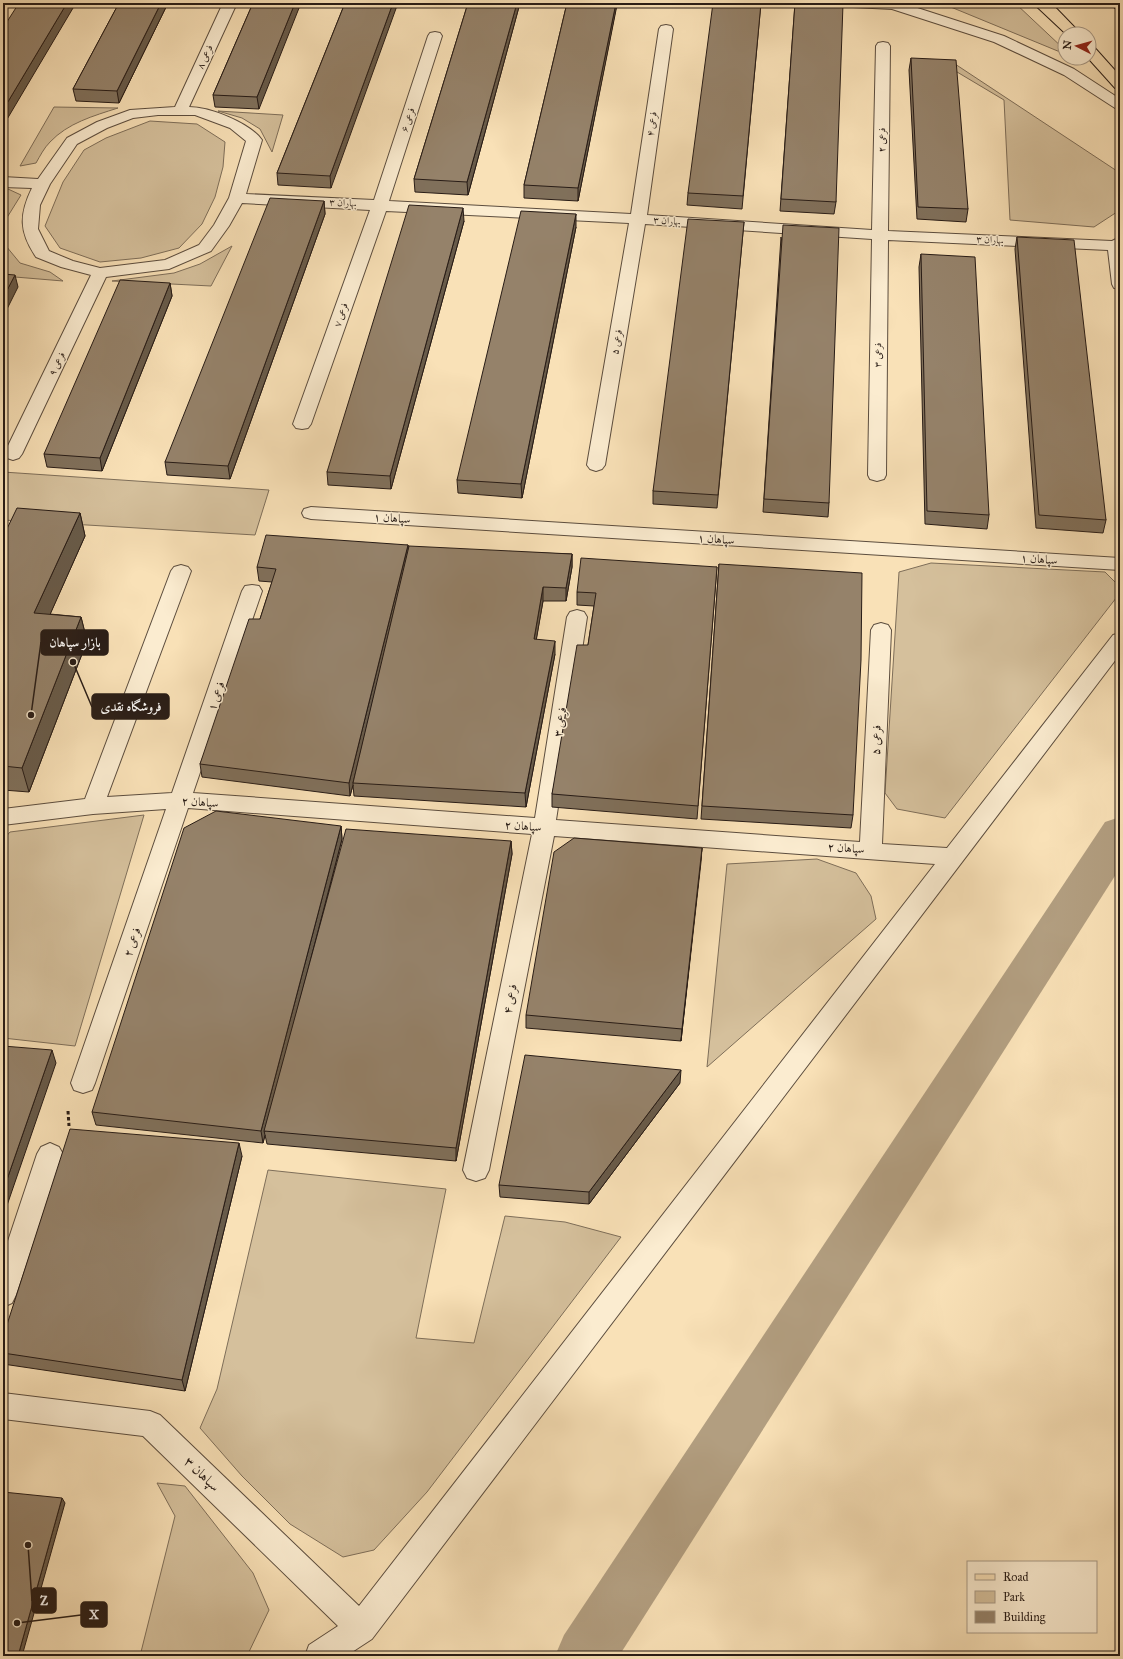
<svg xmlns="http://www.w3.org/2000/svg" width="1123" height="1659" viewBox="0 0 1123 1659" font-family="'IM FELL Great Primer',Amiri,serif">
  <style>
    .green { fill: #d5c09c; stroke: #7e6e59 }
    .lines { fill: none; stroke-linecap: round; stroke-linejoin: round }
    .canal { fill: #b29e80; fill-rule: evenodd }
    .minor-casing { stroke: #5c4d3e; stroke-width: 2 }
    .major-casing { stroke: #281c16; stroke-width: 2 }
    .path { stroke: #281c16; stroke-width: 3; stroke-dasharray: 3.5 2.5; stroke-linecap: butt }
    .minor { fill: #fbecd0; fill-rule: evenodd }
    .major { fill: #f9e1b7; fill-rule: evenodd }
    .wall { fill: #80705b; stroke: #281c16 }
    .shaded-wall { fill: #685b4a; stroke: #281c16 }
    .building { fill: #95826a; stroke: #281c16 }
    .labels { text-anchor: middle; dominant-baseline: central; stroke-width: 3; stroke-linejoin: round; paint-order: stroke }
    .far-street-label { font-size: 10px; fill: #281c16; stroke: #fbecd0 }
    .street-label { font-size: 12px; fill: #281c16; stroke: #fbecd0 }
    .near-street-label { font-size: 14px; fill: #281c16; stroke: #fbecd0 }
    .leader { fill: none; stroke: #281c16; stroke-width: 1.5 }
    .callout-dot { fill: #281c16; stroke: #fbecd0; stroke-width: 1.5 }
    .callout { fill: #281c16; stroke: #281c16; stroke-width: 1.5 }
    .callout-label { font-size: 13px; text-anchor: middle; font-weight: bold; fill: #fff }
  </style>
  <rect width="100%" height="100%" fill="#f9e1b7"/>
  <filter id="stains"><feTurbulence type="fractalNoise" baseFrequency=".005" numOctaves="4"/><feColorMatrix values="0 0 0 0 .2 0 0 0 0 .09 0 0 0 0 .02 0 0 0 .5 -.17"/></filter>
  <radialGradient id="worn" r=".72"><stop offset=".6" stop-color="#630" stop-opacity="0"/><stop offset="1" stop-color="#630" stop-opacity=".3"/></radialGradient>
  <!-- green -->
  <g class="green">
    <path d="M941 3H1015L1065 50V54Z"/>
    <path d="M952 62 1120 173V210L1094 227 1010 220 1004 100 947 66Z"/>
    <path d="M54 107 118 108C93 116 68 123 50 142 44 148 40 156 36 163L20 166Z"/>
    <path d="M218 111 283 115 272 152 260 129 242 118Z"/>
    <path d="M150 121 197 124 225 142 223 167 215 197 202 224 179 248 141 258 100 262 60 248 45 226 63 182 84 150 106 138Z"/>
    <path d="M8 189 21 195 3 224V198Z"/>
    <path d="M3 230 6 246 20 263 50 272 63 281 3 276Z"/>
    <path d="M232 246 211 286 112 281 174 273 200 264Z"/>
    <path d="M3 472 269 490 255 535 3 520Z"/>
    <path d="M931 563 1105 572 1120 587V593L945 818 897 809 885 793 899 572Z"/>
    <path d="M144 815 75 1046 3 1038V1002L6 995 3 992V840L10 832Z"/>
    <path d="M817 859 856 873 871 896 876 919 707 1067 727 864Z"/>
    <path d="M268 1170 446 1189 416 1338 474 1343 505 1216 565 1222 621 1237 427 1492 374 1550 343 1557 290 1524 242 1476 200 1428 217 1389Z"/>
    <path d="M157 1483 185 1486 253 1573 269 1610 247 1656H140L175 1516Z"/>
  </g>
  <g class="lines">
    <!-- canal -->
    <path class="canal" d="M1120 817V868L619 1656H555L564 1635 1105 822Z"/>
    <!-- minor casing -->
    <g class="minor-casing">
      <g id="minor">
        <path d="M223 3H237L189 107C210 107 250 123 262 140L246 194 374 200 428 36 430 33 435 32 440 33 442 36 389 201 631 214 659 29 661 26 666 25 671 26 673 29 647 215 872 230 876 46 878 43 883 42 888 43 890 46 888 231 1112 241 1120 237V289L1114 288 1112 284 1108 250 888 240 886 475 884 479 877 481 870 479 868 475 872 239 645 224 605 465 602 469 596 471 590 469 587 465 629 223 386 211 311 424 308 428 302 429 296 428 293 424 370 210 242 203 229 226 211 251 169 269 106 277 22 454 19 458 13 460 7 458 4 454 91 275 61 267 36 257C19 232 19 215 32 188L3 187V177L38 179 67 138 97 122 130 110 175 107ZM158 115H195L230 128 246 141 229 198 214 225 199 245 165 260 100 268 73 261 49 251 38 229 40 205 50 184 77 144 107 128 133 118Z"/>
        <path d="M846 3H902L1004 36 1074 69 1120 99V109L1115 108 1064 75 994 42 892 9 853 7 848 6Z"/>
        <path d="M311 507 1120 558V570L311 519 304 517 302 513 304 509Z"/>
        <path d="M181 565 188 567 191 571 107 797 172 793 242 591 245 586 252 585 259 586 262 591 193 793 535 818 567 617 570 612 577 610 584 612 587 617 556 820 860 842 871 630 874 625 881 623 888 625 891 630 882 844 947 848 1113 635 1120 633V654L372 1639 346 1656H305L309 1645 338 1626 143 1436 3 1419V1393L150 1411 160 1415 359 1606 935 864 554 836 489 1170 485 1178 476 1181 467 1178 463 1170 532 834 188 808 95 1083 92 1090 83 1093 74 1090 71 1083 166 809 93 814 3 825V809L85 799 171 571 174 567Z"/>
        <path d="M50 1143 59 1147 63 1154 16 1295 12 1303 3 1307V1256L37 1154 41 1147Z"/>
      </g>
    </g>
    <!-- major casing -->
    <g class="major-casing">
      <g id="major">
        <path d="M1033 3 1052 4 1081 34H1066Z"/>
        <path d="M1110 3H1120V9L1115 8Z"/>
        <path d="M1089 46 1094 47 1120 76V89L1115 88 1088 58Z"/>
      </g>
    </g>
    <!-- path -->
    <path class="path" d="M68 1111 69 1126"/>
    <!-- minor -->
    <use href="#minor" class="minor"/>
    <!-- major -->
    <use href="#major" class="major"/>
  </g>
  <!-- wall -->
  <g class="wall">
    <path d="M119 3H168L119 103 76 101 73 89Z"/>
    <path d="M253 3 259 109 215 107 213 95Z"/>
    <path d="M345 3 331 188 278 185 277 173Z"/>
    <path d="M468 3H520L468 195 415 192 414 179Z"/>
    <path d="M567 3H617L578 201 524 198V185Z"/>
    <path d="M761 3 742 209 687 205 688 193Z"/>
    <path d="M795 3 836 202 834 214 780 211Z"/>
    <path d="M911 58 968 209 966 222 917 219 909 70Z"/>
    <path d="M324 201 325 214 230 479 167 475 165 462Z"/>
    <path d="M464 221 391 489 328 485 327 472Z"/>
    <path d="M744 222 717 508 653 504V491Z"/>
    <path d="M576 227 522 498 458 493 457 480Z"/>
    <path d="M781 237 829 503 828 517 763 512Z"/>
    <path d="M1017 237 1106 520 1103 533 1036 528 1015 249Z"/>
    <path d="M921 254 989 515 987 529 925 524 919 267Z"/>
    <path d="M170 283 172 296 102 471 47 467 44 454Z"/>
    <path d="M80 513 85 536 50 614 81 617 87 641 29 792 3 790V537Z"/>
    <path d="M408 545V549L572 554V567L566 601H543L536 640 555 654 526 807 354 796 353 785 350 796 202 777 200 764 260 619 272 582 259 581 257 567Z"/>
    <path d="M719 564 853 815 851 828 701 819Z"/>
    <path d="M717 567 697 819 552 807V794L588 645 594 606 577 605V592Z"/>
    <path d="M341 826 342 839 311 960 511 841 512 854 456 1161 267 1144 265 1135 263 1143 96 1125 92 1112Z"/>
    <path d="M702 848 681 1041 526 1028V1015Z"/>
    <path d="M680 1083 589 1204 500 1197 499 1185Z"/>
    <path d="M242 1156 185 1391 3 1364V1353Z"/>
  </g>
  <!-- shaded-wall -->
  <g class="shaded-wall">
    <path d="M67 3H76L3 126V110Z"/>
    <path d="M161 3H168L119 103 117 91Z"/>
    <path d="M295 3H301L259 109 257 97Z"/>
    <path d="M393 3H398L331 188 330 176Z"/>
    <path d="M517 3H520L468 195 467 182Z"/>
    <path d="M616 3H617V5L578 201V188Z"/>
    <path d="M324 201 325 214 230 479 228 466Z"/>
    <path d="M463 208 464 221 391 489 390 476Z"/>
    <path d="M576 214V227L522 498 521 484Z"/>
    <path d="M15 275 18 287 3 317V298Z"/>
    <path d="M170 283 172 296 102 471 100 458Z"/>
    <path d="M80 513 85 536 40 637 34 613Z"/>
    <path d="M408 545 409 558 353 783V785L350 796 349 783Z"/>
    <path d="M572 554V567L566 601V588Z"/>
    <path d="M543 587V601L534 653V639Z"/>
    <path d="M81 617 87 641 29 792 22 768Z"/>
    <path d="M555 641V654L526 807 525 793Z"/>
    <path d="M341 826 342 839 266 1131H264L265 1135 263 1143 261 1131Z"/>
    <path d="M511 841 512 854 456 1161V1148Z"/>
    <path d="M702 848 701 862 681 1041 682 1029Z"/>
    <path d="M52 1050 56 1063 3 1217V1191Z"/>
    <path d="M681 1070 680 1083 589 1204V1192Z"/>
    <path d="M239 1143 242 1156 185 1391 182 1380Z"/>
    <path d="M62 1498 65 1503 22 1656H18Z"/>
  </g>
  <!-- building -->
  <g class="building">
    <path d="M19 3H67L3 110V28Z"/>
    <path d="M119 3H161L117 91 73 89Z"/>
    <path d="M253 3H295L257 97 213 95Z"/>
    <path d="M345 3H393L330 176 277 173Z"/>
    <path d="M468 3H517L467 182 414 179Z"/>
    <path d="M567 3H616L578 188 524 185Z"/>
    <path d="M713 3H761L743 196 688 193Z"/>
    <path d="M795 3 843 4 836 202 781 199Z"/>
    <path d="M911 58 956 60 968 209 918 207Z"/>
    <path d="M270 198 324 201 228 466 165 462Z"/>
    <path d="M409 205 463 208 390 476 327 472Z"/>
    <path d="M521 211 576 214 521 484 457 480Z"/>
    <path d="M688 219 744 222 718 495 653 491Z"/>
    <path d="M783 225 839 228 829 503 764 499Z"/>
    <path d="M1017 237 1074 240 1106 520 1039 515Z"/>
    <path d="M921 254 975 257 989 515 927 511Z"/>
    <path d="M3 274 15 275 3 298Z"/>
    <path d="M120 280 170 283 100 458 44 454Z"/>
    <path d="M17 508 80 513 34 613 81 617 22 768 3 766V537Z"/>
    <path d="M266 535 408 545 349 783 200 764 249 619H260L276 569 257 567Z"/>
    <path d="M409 546 572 554 566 588 543 587 534 639 555 641 525 793 353 783Z"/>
    <path d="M581 558 717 567 698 806 552 794 577 645H588L596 593 577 592Z"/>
    <path d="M719 564 862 573 861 660 853 815 702 806Z"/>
    <path d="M216 811 341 826 261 1131 92 1112 184 828Z"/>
    <path d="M346 829 511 841 456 1148 264 1131Z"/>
    <path d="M574 838 702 848 682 1029 526 1015 554 852Z"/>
    <path d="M3 1046 52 1050 3 1191Z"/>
    <path d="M525 1055 681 1070 589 1192 499 1185Z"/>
    <path d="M70 1129 239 1143 182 1380 3 1353V1337Z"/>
    <path d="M3 1492 62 1498 18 1656H3Z"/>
  </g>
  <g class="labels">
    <!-- far-street labels -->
    <g class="far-street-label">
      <text transform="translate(205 57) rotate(-65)">فرعی ۸</text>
      <text transform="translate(408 120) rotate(-72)">فرعی ۶</text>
      <text transform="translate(652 124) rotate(-82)">فرعی ۴</text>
      <text transform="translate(882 140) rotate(-89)">فرعی ۲</text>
      <text transform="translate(343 203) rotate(3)">بهاران ۳</text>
      <text transform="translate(667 221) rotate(4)">بهاران ۳</text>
      <text transform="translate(990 240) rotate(3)">بهاران ۳</text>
      <text transform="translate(341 315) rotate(-71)">فرعی ۷</text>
      <text transform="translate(617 342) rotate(-80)">فرعی ۵</text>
      <text transform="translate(878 355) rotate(-89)">فرعی ۳</text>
      <text transform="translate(57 364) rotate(-64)">فرعی ۹</text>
    </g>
    <!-- street labels -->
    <g class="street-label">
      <text transform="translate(392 518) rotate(4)">سپاهان ۱</text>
      <text transform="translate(716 539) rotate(4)">سپاهان ۱</text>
      <text transform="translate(1039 559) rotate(4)">سپاهان ۱</text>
      <text transform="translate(216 696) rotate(-71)">فرعی ۱</text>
      <text transform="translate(560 722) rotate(-81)">فرعی ۳</text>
      <text transform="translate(876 740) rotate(-88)">فرعی ۵</text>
      <text transform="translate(200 802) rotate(4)">سپاهان ۲</text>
      <text transform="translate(523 826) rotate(4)">سپاهان ۲</text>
      <text transform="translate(846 848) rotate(4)">سپاهان ۲</text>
      <text transform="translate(132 942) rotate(-71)">فرعی ۲</text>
      <text transform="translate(510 999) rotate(-79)">فرعی ۴</text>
    </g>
    <!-- near-street labels -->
    <g class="near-street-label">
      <text transform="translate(202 1474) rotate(44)">سپاهان ۳</text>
    </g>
  </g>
  <!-- callouts -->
  <path class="leader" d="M31 715L41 642M73 662L92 707M28 1545L32 1601M17 1623L81 1615"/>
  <g class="callout-dot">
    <circle cx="31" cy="715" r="4"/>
    <circle cx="73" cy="662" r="4"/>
    <circle cx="28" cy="1545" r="4"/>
    <circle cx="17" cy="1623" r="4"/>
  </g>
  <g class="callout">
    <rect x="41" y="630" width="67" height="25" rx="4"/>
    <rect x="92" y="694" width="77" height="25" rx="4"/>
    <rect x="32" y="1588" width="24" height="25" rx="4"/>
    <rect x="81" y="1602" width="26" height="25" rx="4"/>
  </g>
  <g class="callout-label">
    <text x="75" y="647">بازار سپاهان</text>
    <text x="131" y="711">فروشگاه نقدی</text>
    <text x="44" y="1605">Z</text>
    <text x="94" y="1619">X</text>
  </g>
  <!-- margin -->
  <rect width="1123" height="1659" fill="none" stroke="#f9e1b7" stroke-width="16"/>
  <rect x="4" y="4" width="1115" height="1651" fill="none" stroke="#281c16" stroke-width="2"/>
  <rect x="8" y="8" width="1107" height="1643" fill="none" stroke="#281c16"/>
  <!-- legend -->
  <rect x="967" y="1561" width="130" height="72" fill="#fbecd0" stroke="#a79986"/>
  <rect x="975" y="1574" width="20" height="6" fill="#f9e1b7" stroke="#a79986"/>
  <text x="1003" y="1581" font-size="12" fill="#281c16">Road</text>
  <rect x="975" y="1591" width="20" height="12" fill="#d5c09c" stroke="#a79986"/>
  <text x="1003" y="1601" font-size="12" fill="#281c16">Park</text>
  <rect x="975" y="1611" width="20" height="12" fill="#95826a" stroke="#a79986"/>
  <text x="1003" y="1621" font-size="12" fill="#281c16">Building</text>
  <!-- north arrow -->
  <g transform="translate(1077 46) rotate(276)"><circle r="19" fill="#fbecd0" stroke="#a79986"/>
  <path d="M0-3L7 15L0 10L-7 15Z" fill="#8f2418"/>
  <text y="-6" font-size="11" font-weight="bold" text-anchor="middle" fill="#281c16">N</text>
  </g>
  <rect width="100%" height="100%" filter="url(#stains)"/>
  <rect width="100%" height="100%" fill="url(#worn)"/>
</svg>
